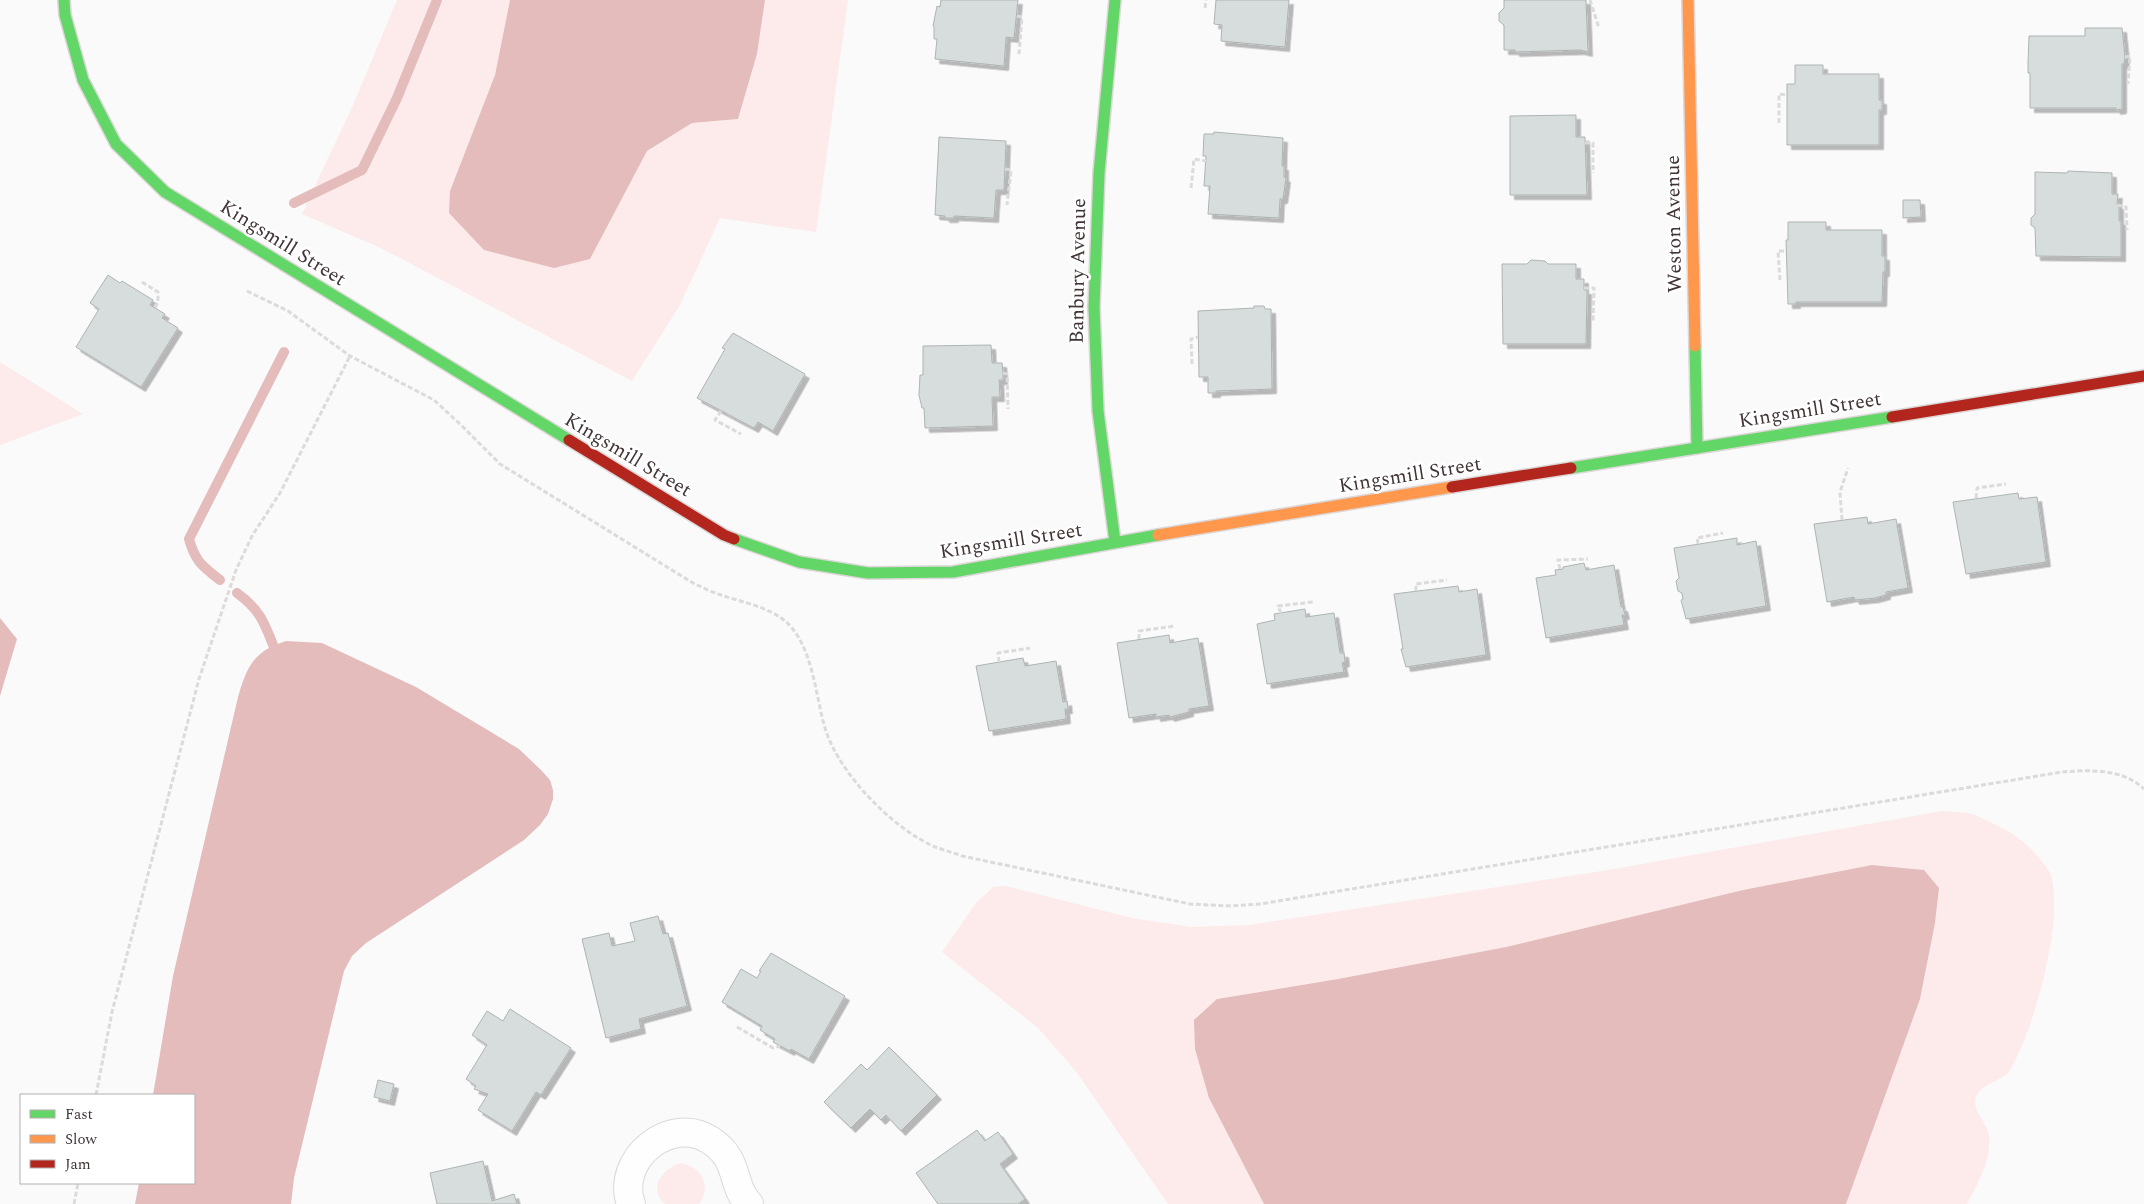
<svg xmlns="http://www.w3.org/2000/svg" width="2144" height="1204" viewBox="0 0 2144 1204" font-family="Spectral,serif">
  <style>
    .green { fill: #fcebea }
    .water { fill: #e4bcbc }
    .lines { fill: none; stroke-linecap: round; stroke-linejoin: round }
    .stream { stroke: #e4bcbc; stroke-width: 10 }
    .building { fill: #d7dddc; stroke: #adb4b2; filter: url(#shadow) }
    .street-casing { stroke: #ddd7d7; stroke-width: 30 }
    .fast-casing { stroke: #ddd7d7; stroke-width: 14 }
    .slow-casing { stroke: #ddd7d7; stroke-width: 14 }
    .jam-casing { stroke: #ddd7d7; stroke-width: 14 }
    .path { stroke: #dbdbdb; stroke-width: 3; stroke-dasharray: 5 2.5; stroke-linecap: butt }
    .street { stroke: #fefefe; stroke-width: 28 }
    .fast { stroke: #63d668; stroke-width: 11 }
    .slow { stroke: #ff974d; stroke-width: 11 }
    .jam { stroke: #b3261e; stroke-width: 11 }
    .labels { text-anchor: middle; dominant-baseline: central; stroke-width: 5; stroke-linejoin: round; paint-order: stroke }
    .street-label { font-size: 20px; fill: #413434; stroke: #fff }
  </style>
  <defs>
    <filter id="shadow"><feDropShadow dx="4.5" dy="4.5" stdDeviation="0" flood-color="#0004"/></filter>
  </defs>
  <rect width="100%" height="100%" fill="#fafafa"/>
  <!-- green -->
  <g class="green">
    <path d="M397 0H510L495 75 450 191 590 259 647 151 692 123 738 119 757 54 765 0H848L816 232 720 218 680 305 632 381 383 249 302 214 353 105Z"/>
    <path d="M0 362 83 414 0 445Z"/>
    <path d="M1942 811C1952 812 1963 812 1973 814 1979 816 1984 820 1990 822 2013 833 2027 842 2043 863 2046 867 2050 871 2051 876 2064 921 2034 1030 2010 1070 2003 1081 1984 1082 1977 1095 1969 1108 1988 1123 1989 1136 1991 1161 1978 1183 1967 1204H1846L1920 999 1935 923 1939 889 1924 870 1872 865 1743 890 1506 947 1338 979 1217 999 1209 1098 1264 1204H1168L1075 1070 1038 1028 942 952 976 903 993 887 1006 886 1132 918 1191 927 1249 925 1602 871Z"/>
    <path d="M681 1163C702 1167 712 1186 699 1204H665C647 1188 663 1168 681 1163Z"/>
  </g>
  <!-- water -->
  <g class="water">
    <path d="M510 0H765L757 54 738 119 692 123 647 151 590 259 554 268 484 250 449 213 450 191 495 75Z"/>
    <path d="M0 618 17 639 0 696Z"/>
    <path d="M286 641 322 643 416 687 519 749 541 770 550 780 553 790V799L548 814 540 825 524 840 366 943 352 956 344 971 294 1178 291 1204H135L139 1183H194V1095H153L173 976 238 697C247 666 254 651 286 641Z"/>
    <path d="M1872 865 1924 870 1939 888 1935 923 1920 999 1846 1204H1264L1209 1098 1195 1049 1194 1020 1217 999 1338 979 1506 947 1743 890Z"/>
  </g>
  <g class="lines">
    <!-- stream -->
    <g class="stream">
      <path d="M294 203 362 170 397 98 437 0"/>
      <path d="M220 580C202 566 195 561 189 539L284 352"/>
      <path d="M237 593C258 608 264 621 273 645"/>
    </g>
  </g>
  <!-- building -->
  <g class="building">
    <path d="M941 0H1018L1014 38 1006 37 1004 66 935 59 937 39H934V26H933L937 6 940 7Z"/>
    <path d="M1216 0H1289L1285 47 1221 41 1222 25 1214 24Z"/>
    <path d="M1504 0H1586L1588 52 1580 50 1515 52V50H1504V25L1499 21V13L1504 8Z"/>
    <path d="M2085 28H2122L2125 57 2124 64H2122V109L2116 110V108H2030V73H2028V63L2029 36H2085Z"/>
    <path d="M1795 65H1823V74H1879V100H1882V110H1879V145H1787V84H1795Z"/>
    <path d="M1576 115V137H1585L1587 195H1510V116Z"/>
    <path d="M1214 132 1283 138 1282 166H1284V177L1286 178 1283 199H1280L1279 218 1208 214 1210 186H1204L1206 156H1203L1204 134H1214Z"/>
    <path d="M939 137 1006 141 1004 190H996L994 218 954 216V218H945V216L935 215Z"/>
    <path d="M2068 171 2112 173V194H2118L2117 205H2119V221H2121V257L2036 256 2035 228 2031 225V218L2035 214V172L2067 173Z"/>
    <path d="M1903 200H1920L1921 217 1903 218Z"/>
    <path d="M1788 222H1826V230H1882V256H1885V272H1883L1882 302H1796V304H1788L1786 240H1788Z"/>
    <path d="M1531 260 1545 261 1548 264H1576V279H1584V290H1587L1586 344H1503L1502 264H1527Z"/>
    <path d="M108 275 120 283 122 281 153 300 150 305 165 314 162 318 178 328 141 387 76 347 99 309 90 303Z"/>
    <path d="M1254 306H1264L1265 309H1271L1272 389 1216 391V393H1208V377H1199L1198 311 1254 308Z"/>
    <path d="M733 333 805 374 773 431 758 422 754 428 697 398 725 349 722 348Z"/>
    <path d="M991 345 992 363H1002L1003 373V380H999L1000 397H992L993 426 925 428 924 408H922L919 395 920 375H923V346Z"/>
    <path d="M2018 493 2019 499 2037 497 2046 562 1966 574 1953 502Z"/>
    <path d="M1867 517 1868 524 1896 519 1908 588 1886 592V595L1875 598 1855 600 1854 597 1827 602 1814 524Z"/>
    <path d="M1737 538V545L1756 541 1766 606 1686 619 1681 600 1683 599 1682 593 1678 591 1676 581 1679 578 1674 548Z"/>
    <path d="M1584 563 1586 570 1614 565 1621 607H1623L1625 615H1622L1624 625 1546 638 1536 578 1556 575 1555 570 1563 569V567Z"/>
    <path d="M1458 586 1459 592 1477 589 1486 655 1406 667 1401 649H1403L1394 594Z"/>
    <path d="M1305 609 1306 617 1334 613 1340 653H1344L1345 662 1342 663 1344 672 1267 684 1257 624 1275 620 1274 614Z"/>
    <path d="M1169 635 1170 643 1198 638 1209 706 1189 709V712L1170 717 1169 715 1156 717V714L1129 718 1117 643Z"/>
    <path d="M1023 658 1025 666 1056 661 1063 702 1067 701 1068 709H1065L1066 719 989 731 976 666Z"/>
    <path d="M658 916 663 934 668 933 687 1006 639 1019 641 1029 606 1038 582 939 609 933 612 946 635 941 630 923Z"/>
    <path d="M771 953 845 996 809 1059 791 1049 790 1051 773 1042 775 1039 760 1030 762 1026 722 1002 741 969 757 978 761 971H759Z"/>
    <path d="M510 1009 571 1048 541 1095 536 1092 512 1131 478 1110 488 1094 474 1089 476 1086 466 1079 487 1045 472 1035 487 1011 503 1021Z"/>
    <path d="M889 1047 937 1095 901 1131 886 1115 881 1120 870 1109 851 1128 824 1102 861 1064 867 1070Z"/>
    <path d="M378 1080 394 1084 390 1101 374 1097Z"/>
    <path d="M977 1130 985 1141 998 1132 1013 1154 1000 1164 1025 1199 1018 1204H938L916 1173Z"/>
    <path d="M483 1161 492 1201 514 1194 517 1204H437L430 1173Z"/>
  </g>
  <g class="lines">
    <!-- street casing -->
    <g class="street-casing">
      <path id="street" d="M631 1204C615 1160 670 1114 710 1140 741 1160 730 1184 749 1204"/>
    </g>
    <!-- fast casing -->
    <g class="fast-casing">
      <g id="fast">
        <path d="M64 0 65 15 83 80 116 144 165 192 569 440"/>
        <path d="M1115 0 1099 173 1094 307 1098 411 1115 542"/>
        <path d="M1695 346 1697 448"/>
        <path d="M1571 468 1892 417"/>
        <path d="M734 539 799 562 868 573 953 572 1158 535"/>
      </g>
    </g>
    <!-- slow casing -->
    <g class="slow-casing">
      <g id="slow">
        <path d="M1688 0 1695 346"/>
        <path d="M1158 535 1452 487"/>
      </g>
    </g>
    <!-- jam casing -->
    <g class="jam-casing">
      <g id="jam">
        <path d="M1892 417 2144 376"/>
        <path d="M569 440 724 535 734 539"/>
        <path d="M1452 487 1571 468"/>
      </g>
    </g>
    <!-- path -->
    <g class="path">
      <path d="M1590 0 1599 28"/>
      <path d="M1205 8 1206 0"/>
      <path d="M1017 16 1022 17 1019 54"/>
      <path d="M2125 57 2130 56 2128 84"/>
      <path d="M1779 123V94L1787 95"/>
      <path d="M1585 143H1593V173"/>
      <path d="M1005 169 1011 170 1007 205"/>
      <path d="M1191 188 1194 159 1206 161"/>
      <path d="M2117 205 2126 207 2127 230"/>
      <path d="M1780 280 1778 251H1786"/>
      <path d="M142 282 158 292V302L154 308"/>
      <path d="M1584 288H1594L1593 322"/>
      <path d="M247 291 288 311 350 356 434 400 461 425 500 464 693 583C702 587 711 592 721 595 744 603 776 608 792 628 813 653 816 697 825 728 838 772 891 827 933 846 942 850 952 852 962 856L1190 904 1231 906 1260 904 2062 772C2089 770 2122 768 2144 789"/>
      <path d="M1192 364 1191 339 1198 337"/>
      <path d="M1003 373 1007 374 1008 409"/>
      <path d="M721 411 715 420 741 434"/>
      <path d="M1976 498 1977 488 2006 484"/>
      <path d="M1842 520 1840 492 1848 468"/>
      <path d="M1698 544 1697 538 1723 533"/>
      <path d="M1560 569 1558 560 1588 559"/>
      <path d="M1416 591V584L1447 580"/>
      <path d="M1281 613 1278 606 1313 602"/>
      <path d="M1139 639V631L1175 626"/>
      <path d="M999 662 998 653 1030 648"/>
      <path d="M737 1027 773 1048 780 1046"/>
      <path d="M96 1095 112 1012 199 679 236 570 252 536 280 493 350 356"/>
      <path d="M74 1204 78 1183"/>
    </g>
    <!-- street -->
    <use href="#street" class="street"/>
    <!-- fast -->
    <use href="#fast" class="fast"/>
    <!-- slow -->
    <use href="#slow" class="slow"/>
    <!-- jam -->
    <use href="#jam" class="jam"/>
  </g>
  <g class="labels">
    <!-- street labels -->
    <g class="street-label">
      <text transform="translate(1674 224) rotate(-91)">Weston Avenue</text>
      <text transform="translate(283 243) rotate(32)">Kingsmill Street</text>
      <text transform="translate(1078 271) rotate(-89)">Banbury Avenue</text>
      <text transform="translate(1810 410) rotate(-9)">Kingsmill Street</text>
      <text transform="translate(628 455) rotate(31)">Kingsmill Street</text>
      <text transform="translate(1410 475) rotate(-9)">Kingsmill Street</text>
      <text transform="translate(1011 541) rotate(-9)">Kingsmill Street</text>
    </g>
  </g>
  <!-- legend -->
  <rect x="20" y="1094" width="175" height="90" fill="#ffffff" stroke="#b3aeae"/>
  <rect x="30" y="1110" width="25" height="8" fill="#63d668" stroke="#b3aeae"/>
  <text x="65" y="1119" font-size="15" fill="#413434">Fast</text>
  <rect x="30" y="1135" width="25" height="8" fill="#ff974d" stroke="#b3aeae"/>
  <text x="65" y="1144" font-size="15" fill="#413434">Slow</text>
  <rect x="30" y="1160" width="25" height="8" fill="#b3261e" stroke="#b3aeae"/>
  <text x="65" y="1169" font-size="15" fill="#413434">Jam</text>
</svg>
